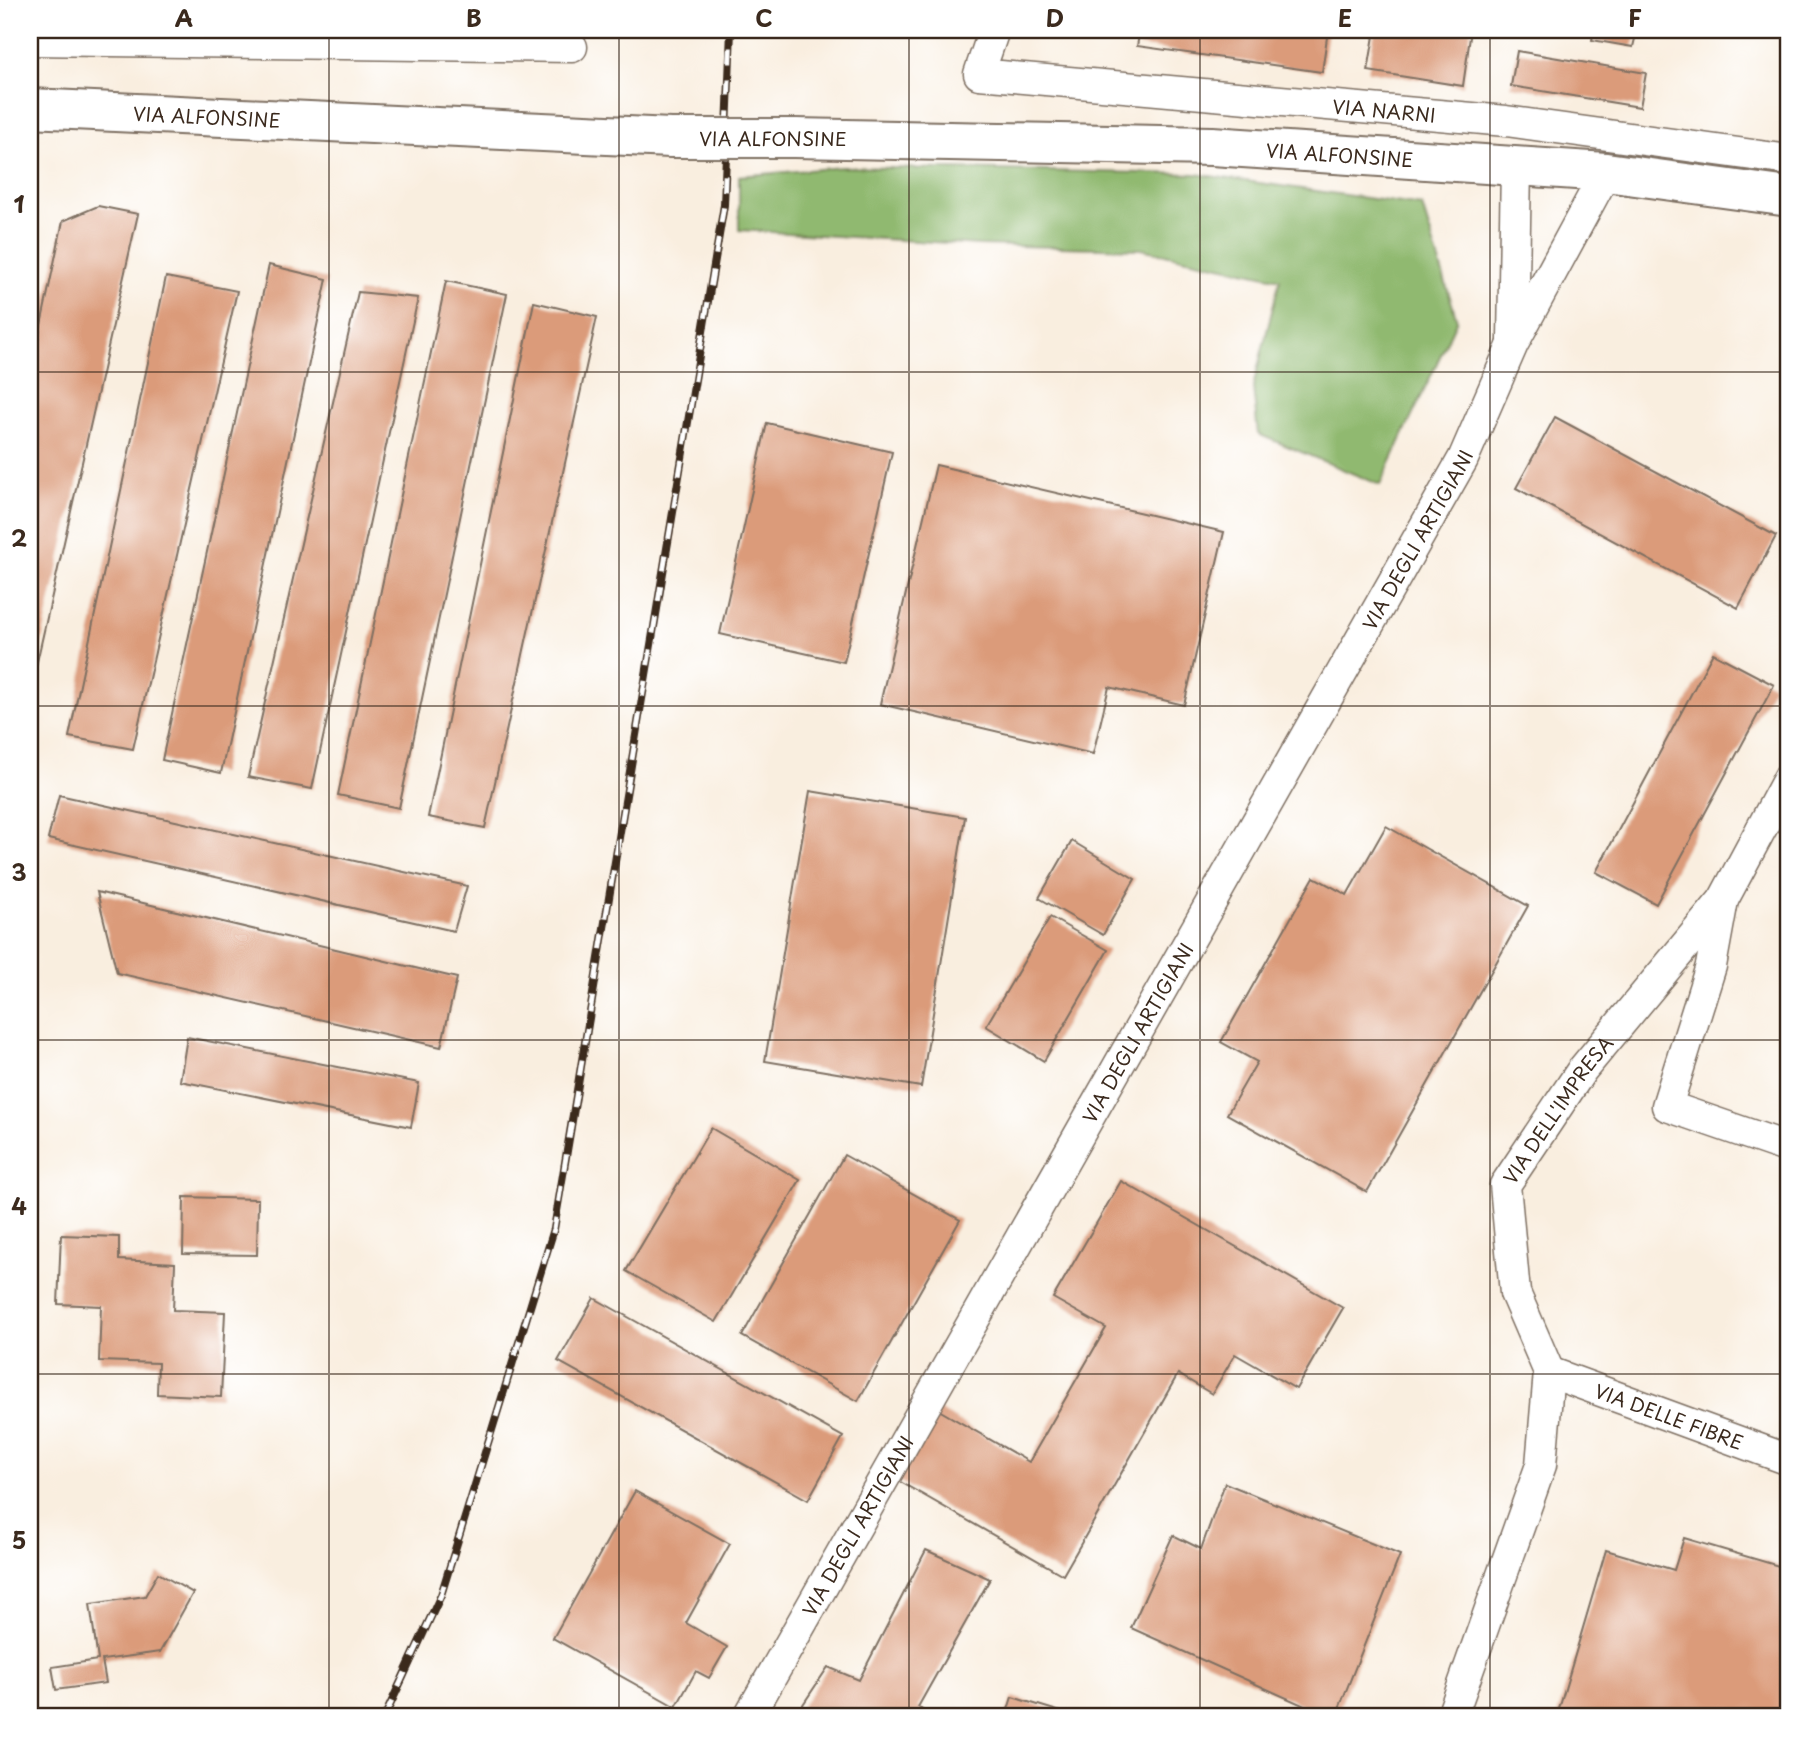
<svg xmlns="http://www.w3.org/2000/svg" width="1819" height="1746" viewBox="0 0 1819 1746" font-family="'Playpen Sans',sans-serif">
  <style>
    .forest { fill: #90b96f; stroke: #667246; stroke-width: 2 }
    .building { fill: #db9b7a }
    .lines { fill: none; stroke-linecap: round; stroke-linejoin: round }
    .minor-casing { stroke: #7e6f62; stroke-width: 33 }
    .primary-casing { stroke: #7e6f62; stroke-width: 42 }
    .minor { stroke: #fff; stroke-width: 30 }
    .primary { stroke: #fff; stroke-width: 38 }
    .rail-casing { stroke: #3b2a1e; stroke-width: 8 }
    .rail { stroke: #fff; stroke-width: 5; stroke-dasharray: 16; stroke-linecap: butt }
    .primary-bridge-casing { stroke: #7e6f62; stroke-width: 42; stroke-linecap: butt }
    .primary-bridge { stroke: #fff; stroke-width: 38 }
    .grid { fill: none; stroke: #3b2a1e; stroke-width: 2; stroke-opacity: 0.55 }
    .labels { text-anchor: middle; dominant-baseline: central; stroke-width: 5; stroke-linejoin: round; paint-order: stroke }
    .street-label { font-size: 19px; fill: #3b2a1e; stroke: #fff }
    .neatline { fill: none; stroke: #3b2a1e; stroke-width: 2.5 }
    .grid-label { font-size: 23px; text-anchor: middle; font-weight: bold; fill: #3b2a1e }
  </style>
  <rect width="100%" height="100%" fill="#fff"/>
  <filter id="ink" filterUnits="userSpaceOnUse"><feTurbulence type="fractalNoise" baseFrequency=".0143" numOctaves="2"/><feDisplacementMap in="SourceGraphic" scale="14" xChannelSelector="R" yChannelSelector="G"/><feConvolveMatrix kernelMatrix="1 2 1 2 8 2 1 2 1" color-interpolation-filters="sRGB"/></filter>
  <filter id="wash" filterUnits="userSpaceOnUse"><feTurbulence type="fractalNoise" baseFrequency=".00686" numOctaves="4" result="noise"/><feDisplacementMap in="SourceGraphic" scale="28" xChannelSelector="R" yChannelSelector="G"/><feGaussianBlur stdDeviation="1.57" result="paint"/><feColorMatrix in="noise" values="0 0 0 0 0 0 0 0 0 0 0 0 0 0 0 0 0 1.4 0 .05"/><feComposite in="paint" operator="in"/></filter>
  <g filter="url(#wash)">
    <rect width="100%" height="100%" fill="#f9eedf"/>
    <!-- forest -->
    <path class="forest" d="M842 167 1196 174 1422 206 1457 320 1380 485 1258 434 1253 387 1280 279 1141 249 980 245 739 230V176Z"/>
    <g id="blocks">
      <!-- building -->
      <g class="building">
        <path d="M1140 30H1328L1322 72 1137 46Z"/>
        <path d="M1375 30H1471L1463 86 1368 71Z"/>
        <path d="M1594 30H1637L1633 47 1592 40Z"/>
        <path d="M1517 51 1646 73 1640 107 1511 86Z"/>
        <path d="M98 206 138 214 30 693V377L63 221Z"/>
        <path d="M269 265 327 279 221 773 162 760Z"/>
        <path d="M166 277 237 291 133 749 69 737Z"/>
        <path d="M446 281 507 294 399 808 338 795Z"/>
        <path d="M358 292 418 298 312 789 248 777Z"/>
        <path d="M534 302 597 317 485 828 428 817Z"/>
        <path d="M1555 417 1776 536 1738 608 1516 488Z"/>
        <path d="M767 423 892 452 844 662 720 634Z"/>
        <path d="M936 465 1224 532 1184 705 1109 687 1093 754 880 704Z"/>
        <path d="M1713 653 1774 685 1656 904 1596 872Z"/>
        <path d="M810 791 965 817 921 1087 765 1061Z"/>
        <path d="M59 795 467 886 454 931 48 839Z"/>
        <path d="M1386 826 1528 906 1367 1192 1227 1114 1257 1062 1221 1042 1314 877 1347 895Z"/>
        <path d="M1072 841 1135 879 1103 935 1039 898Z"/>
        <path d="M97 892 457 978 441 1047 117 973Z"/>
        <path d="M1050 917 1108 950 1044 1061 986 1026Z"/>
        <path d="M187 1037 419 1083 411 1127 180 1081Z"/>
        <path d="M711 1128 800 1180 716 1322 626 1271Z"/>
        <path d="M844 1155 960 1220 858 1401 742 1336Z"/>
        <path d="M1121 1181 1343 1308 1296 1389 1235 1354 1212 1394 1178 1374 1063 1575 897 1480 937 1409 1029 1462 1106 1328 1053 1298Z"/>
        <path d="M184 1197 258 1199 257 1255 183 1254Z"/>
        <path d="M61 1235 119 1237V1260L175 1263 173 1310 225 1312 221 1397 157 1394 158 1363 99 1361 101 1306 58 1304Z"/>
        <path d="M594 1298 843 1437 808 1500 558 1361Z"/>
        <path d="M1225 1483 1400 1555 1336 1716H1327L1131 1628 1173 1535 1201 1549Z"/>
        <path d="M635 1491 730 1544 686 1623 727 1647 709 1678 696 1671 676 1707 553 1638Z"/>
        <path d="M1684 1538 1789 1569V1716H1557L1606 1550 1674 1570Z"/>
        <path d="M926 1550 990 1579 918 1707 931 1716 796 1715 828 1667 859 1680Z"/>
        <path d="M158 1573 193 1593 160 1652 102 1660 106 1683 56 1690 52 1667 98 1660 90 1604 145 1596Z"/>
        <path d="M1012 1697 1074 1716H1006Z"/>
      </g>
    </g>
  </g>
  <g filter="url(#ink)">
    <use href="#blocks" fill-opacity="0" stroke="#7e6f62" stroke-width="2"/>
    <g class="lines">
      <!-- minor casing -->
      <g class="minor-casing">
        <g id="minor">
          <path id="s1" d="M994 30 979 74 1506 121 1789 160"/>
          <path d="M30 40 572 47"/>
          <path d="M1513 340 1516 166"/>
          <path d="M1789 777 1723 900 1711 966 1667 1106 1789 1148"/>
          <path id="s2" d="M1549 1372 1789 1460"/>
          <path id="s3" d="M749 1716 1463 459 1513 344 1606 172"/>
          <path id="s4" d="M1452 1716 1541 1465 1549 1372 1515 1293 1505 1185 1582 1070 1723 900"/>
        </g>
      </g>
      <!-- primary casing -->
      <g class="primary-casing">
        <g id="primary">
          <path id="s5" d="M30 108 671 138"/>
          <path id="s6" d="M794 138 1212 146 1606 172 1789 197"/>
        </g>
      </g>
      <!-- minor -->
      <use href="#minor" class="minor"/>
      <!-- primary -->
      <use href="#primary" class="primary"/>
      <!-- rail casing -->
      <g class="rail-casing">
        <path id="rail" d="M385 1716 441 1595 554 1229 724 205 731 30"/>
      </g>
      <!-- rail -->
      <use href="#rail" class="rail"/>
      <!-- primary-bridge casing -->
      <g class="primary-bridge-casing">
        <path id="primary-bridge" d="M671 138H794"/>
      </g>
      <!-- primary-bridge -->
      <use href="#primary-bridge" class="primary-bridge"/>
    </g>
  </g>
  <!-- grid -->
  <path class="grid" d="M329 30V1716M619 30V1716M909 30V1716M1200 30V1716M1490 30V1716M30 372H1789M30 706H1789M30 1040H1789M30 1374H1789"/>
  <g class="labels">
    <!-- street labels -->
    <g class="street-label">
      <text stroke="none"><textPath href="#s1" startOffset="453">VIA NARNI</textPath></text>
      <text stroke="none"><textPath href="#s5" startOffset="177">VIA ALFONSINE</textPath></text>
      <text x="773" y="138">VIA ALFONSINE</text>
      <text stroke="none"><textPath href="#s6" startOffset="546">VIA ALFONSINE</textPath></text>
      <text stroke="none"><textPath href="#s3" startOffset="1353">VIA DEGLI ARTIGIANI</textPath></text>
      <text stroke="none"><textPath href="#s3" startOffset="786">VIA DEGLI ARTIGIANI</textPath></text>
      <text stroke="none"><textPath href="#s4" startOffset="646">VIA DELL'IMPRESA</textPath></text>
      <text stroke="none"><textPath href="#s2" startOffset="128">VIA DELLE FIBRE</textPath></text>
      <text stroke="none"><textPath href="#s3" startOffset="219">VIA DEGLI ARTIGIANI</textPath></text>
    </g>
  </g>
  <!-- margin -->
  <rect width="1819" height="1746" fill="none" stroke="#fff" stroke-width="77"/>
  <rect x="38" y="38" width="1742" height="1670" class="neatline"/>
  <g class="grid-label">
    <text x="184" y="27">A</text>
    <text x="474" y="27">B</text>
    <text x="764" y="27">C</text>
    <text x="1055" y="27">D</text>
    <text x="1345" y="27">E</text>
    <text x="1635" y="27">F</text>
    <text x="19" y="213">1</text>
    <text x="19" y="547">2</text>
    <text x="19" y="881">3</text>
    <text x="19" y="1215">4</text>
    <text x="19" y="1549">5</text>
  </g>
</svg>
